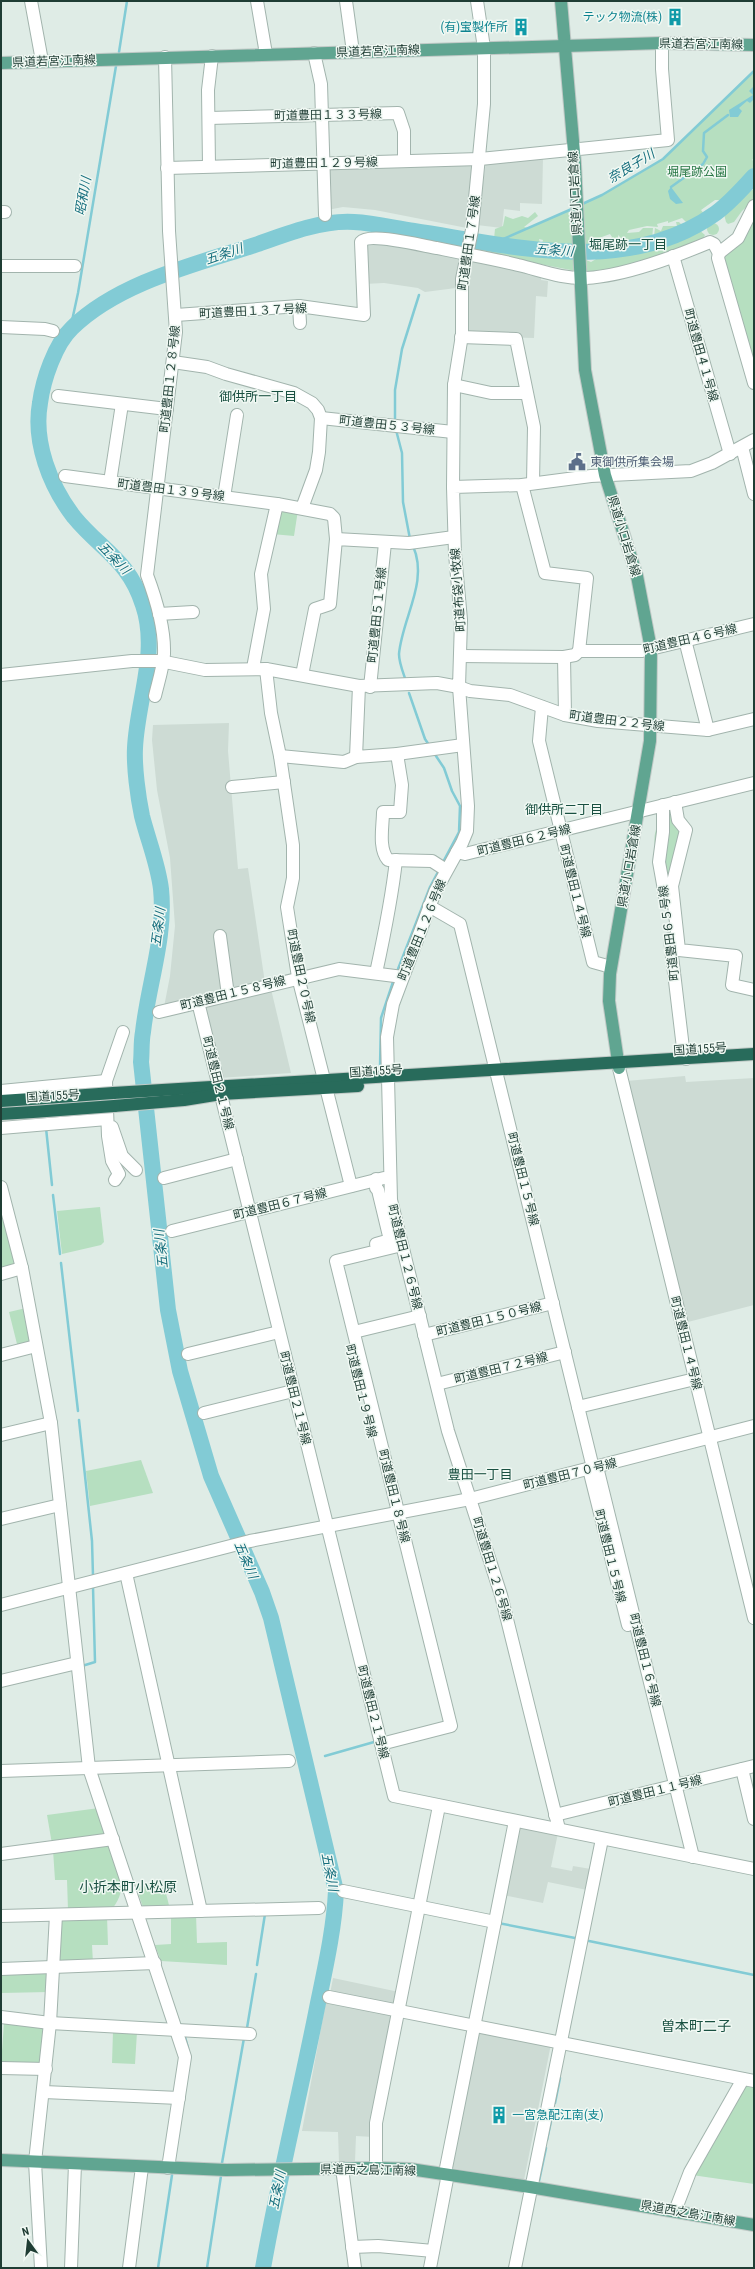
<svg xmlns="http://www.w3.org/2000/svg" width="755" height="2269" viewBox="0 0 755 2269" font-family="'Roboto Condensed','Noto Sans JP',sans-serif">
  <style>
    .built { fill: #cddbd4 }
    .green { fill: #b6dfc0 }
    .water { fill: #82cbd5 }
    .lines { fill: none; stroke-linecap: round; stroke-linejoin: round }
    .stream { stroke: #82cbd5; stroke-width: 2.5 }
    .river { stroke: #82cbd5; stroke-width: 16 }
    .minor-casing { stroke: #a2b4ad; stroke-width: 14 }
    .major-casing { stroke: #c0c9c6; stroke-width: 14 }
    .highway-casing { stroke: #c0c9c6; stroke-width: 14 }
    .minor { stroke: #fff; stroke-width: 12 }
    .major { stroke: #60a591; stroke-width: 12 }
    .highway { stroke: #286b5b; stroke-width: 12 }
    .highway-bridge-casing { stroke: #c0c9c6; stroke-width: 14; stroke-linecap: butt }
    .highway-bridge { stroke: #286b5b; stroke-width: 12 }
    .labels { text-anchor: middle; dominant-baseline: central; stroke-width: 3; stroke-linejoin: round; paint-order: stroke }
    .culture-label { font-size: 12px; fill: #0d838f; stroke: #f0f8f3; text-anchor: end }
    .street-label { font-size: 12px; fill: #1f3d34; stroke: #f0f8f3 }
    .park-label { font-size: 12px; fill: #267643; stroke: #f0f8f3 }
    .service-label { font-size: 12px; fill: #4e5e75; stroke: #f0f8f3; text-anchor: start }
    .water-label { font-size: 13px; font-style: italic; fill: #156e7d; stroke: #f0f8f3 }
    .neighbourhood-label { font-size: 13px; fill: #195041; stroke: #f0f8f3 }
    .quarter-label { font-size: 14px; fill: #195041; stroke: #f0f8f3 }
  </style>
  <rect width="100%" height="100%" fill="#dfece6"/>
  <!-- built -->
  <g class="built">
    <path d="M543 158 542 204 520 203V211L504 209 502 228 477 225 486 162Z"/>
    <path d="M473 165 467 228 375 210 343 207 327 210 328 168Z"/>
    <path d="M364 241 461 256 456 288 425 292 418 288 384 283 364 284Z"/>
    <path d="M469 258 542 271 541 280 548 281 547 297 536 296 534 338 465 336Z"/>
    <path d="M229 723 228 751 238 869 248 868 265 983 164 1007 170 976 175 926 170 858 157 790 152 740 153 725Z"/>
    <path d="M271 989 291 1073 219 1078 204 1006Z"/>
    <path d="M685 1076 686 1082 754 1078V1305L684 1323 626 1081Z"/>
    <path d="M520 1826 558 1833 551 1867 572 1871 573 1866 591 1869 587 1890 548 1882 543 1903 503 1895 517 1828Z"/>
    <path d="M333 1978 399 1992 393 2006 330 1994Z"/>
    <path d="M326 2001 391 2013 394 2017 373 2137 356 2136 355 2161 339 2162 338 2132 302 2131Z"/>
    <path d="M478 2030 551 2044 524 2180 452 2168Z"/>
  </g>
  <!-- green -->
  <g class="green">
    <path d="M754 71V158L752 160 754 161V170L750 171C748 179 739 192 730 193L727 200H715L701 210 705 215C701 221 696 228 690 231L685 230 682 235 660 234 659 239 654 236 655 228 661 231 663 226H677L676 222H679L682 225V228H685L688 224 682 218 668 223V221L657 224 658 227 647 226 629 230 627 233 639 232 643 228H653L652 240 624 246V242L620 240V237L618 235V241L622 245 618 251H615L607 246V241L612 237 610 234 599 238 604 244V248C593 252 589 249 579 249 563 250 557 256 542 244L543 240 539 239 540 243 533 246 516 245 514 242 506 244 494 239 495 229 503 226 505 216 513 219 522 216 528 218 535 212 538 216 524 227 529 228 602 195 663 159Z"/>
    <path d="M754 189V200L742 211 734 222 728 224 726 222 724 214 741 200V196Z"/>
    <path d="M754 213V383L723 255Z"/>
    <circle cx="713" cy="229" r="6"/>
    <path d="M698 229 705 235 699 245 606 271H576L472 251 471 247 476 242 483 244 492 241 504 247 524 246 535 252 559 255 566 259 576 256 591 262 603 255 606 258 626 250 633 251 634 248 665 245 667 241 673 242C677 237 682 236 688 238V234Z"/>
    <path d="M277 510H298L294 536 272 534Z"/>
    <path d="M672 810 687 820 690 832 682 867 668 875C657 862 649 839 659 823 662 818 668 814 672 810Z"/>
    <path d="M1 1203 17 1262 14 1267 1 1270Z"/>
    <path d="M100 1207 104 1242 101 1245 62 1254 57 1211Z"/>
    <path d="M26 1308 32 1341 18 1348 9 1312Z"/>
    <path d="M141 1460 153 1493 90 1506 86 1471Z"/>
    <path d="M99 1808 107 1835 52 1844 47 1815Z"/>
    <path d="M108 1843C117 1867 131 1886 112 1909L68 1910 67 1880H55L53 1850Z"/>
    <path d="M163 1882 170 1909 144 1910 135 1884Z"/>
    <path d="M196 1914 197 1943 227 1942V1965L161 1961 155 1945 171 1944V1915Z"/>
    <path d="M107 1916 108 1945H92L93 1963 56 1961 59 1920Z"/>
    <path d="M49 1971V1992L1 1993V1973Z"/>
    <path d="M4 2022 44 2026 43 2064 1 2066Z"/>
    <path d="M113 2031 137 2032 135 2064 112 2063Z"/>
    <path d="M743 2085H754V2184L692 2175Z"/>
  </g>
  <!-- water -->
  <g class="water">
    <path d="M754 86V99L750 103 747 101 739 108 742 111 738 117H730L729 110 753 95 749 91Z"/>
    <path d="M671 187 683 203 676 204 670 199 668 191Z"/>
  </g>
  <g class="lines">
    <!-- stream -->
    <g class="stream">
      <path d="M119 52 127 1"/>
      <path d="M671 187 703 164 707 157 703 151 704 133 728 115"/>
      <path d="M580 205 602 195 663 159 754 71"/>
      <path d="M494 243 574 208"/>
      <path d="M70 330 78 293 116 66"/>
      <path d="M395 421V390L402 349 419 295"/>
      <path d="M396 430 402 453 403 502 410 539"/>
      <path d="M406 681C403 672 399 663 399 654 402 618 429 582 413 546"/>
      <path d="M409 693 425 739 429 745"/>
      <path d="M434 753 444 768 452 791 460 806 459 832 442 864"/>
      <path d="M398 969 430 887 439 870"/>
      <path d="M380 1067 381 1018 393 982"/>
      <path d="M46 1128 52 1185"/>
      <path d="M53 1195 60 1254"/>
      <path d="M61 1263 78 1411"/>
      <path d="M79 1420 92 1541 93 1576"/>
      <path d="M82 1666 95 1662 93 1587"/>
      <path d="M325 1756 374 1742"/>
      <path d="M305 1760H311"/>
      <path d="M498 1923 575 1938"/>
      <path d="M589 1941 754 1975"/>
      <path d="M257 1965 265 1914"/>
      <path d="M247 2028 256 1974"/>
      <path d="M185 2037 188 2048"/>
      <path d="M555 2103 560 2078"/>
      <path d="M547 2140 553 2112"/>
      <path d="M222 2163 244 2038"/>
      <path d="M539 2181 546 2148"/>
      <path d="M158 2268 172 2175"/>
      <path d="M207 2268 221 2176"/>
    </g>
    <!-- river -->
    <path class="river" d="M263 2268C278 2183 299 2098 316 2013 324 1973 334 1932 336 1891L271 1618 262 1592 211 1476 180 1371 168 1310 141 1062C142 1052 141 1042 143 1032 148 985 166 937 161 889 158 864 148 840 142 816 138 797 134 767 135 748 137 701 159 652 143 605 129 560 101 550 74 517 50 486 33 442 40 403 43 380 55 344 72 328 119 282 197 264 258 244 288 233 322 220 354 222 374 223 394 228 414 231 513 246 627 277 716 213 730 203 742 189 754 176"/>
    <!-- minor casing -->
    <g class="minor-casing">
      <g id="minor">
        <path d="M31 1 42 61"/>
        <path d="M257 1 266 54"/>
        <path d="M346 1 353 52"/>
        <path d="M314 53 321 84 325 215"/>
        <path d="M209 118 398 113 404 131V161"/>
        <path d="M209 166 208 90 212 56"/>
        <path d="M167 168 480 159 668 140 662 69V43"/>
        <path d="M1 212H5"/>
        <path d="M719 253 718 258 754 383"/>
        <path d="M673 256 730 454"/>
        <path d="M1 266H75"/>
        <path d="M299 306 300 323"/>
        <path d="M176 315 299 306 364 315 361 242C369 232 424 246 437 248 464 254 491 258 518 265 540 270 562 279 586 278 625 276 674 257 710 242L714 244 719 253 738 238 754 206"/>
        <path d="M1 327 45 329 53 331"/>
        <path d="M461 337 516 339 534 427 533 483"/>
        <path d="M173 362 207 367 226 374 294 393 312 403 318 410 321 418 319 452 316 470 302 508"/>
        <path d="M454 385 491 393H525"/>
        <path d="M58 396 167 409"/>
        <path d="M321 418 453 432"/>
        <path d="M742 447 754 494"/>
        <path d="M65 476 277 504"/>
        <path d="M110 482 122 404"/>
        <path d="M522 485 545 573 587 578 579 651"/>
        <path d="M453 487 454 385 462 335V279L472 230 484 104V48L477 1"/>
        <path d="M224 497 237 415"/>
        <path d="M159 614 193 612"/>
        <path d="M685 640 708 730"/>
        <path d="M460 656 564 657 575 655 579 651H642L754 624"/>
        <path d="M564 657 565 715"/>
        <path d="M253 668 264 609 261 574 277 504 330 514 334 518 336 539"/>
        <path d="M266 669 271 713 280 756 293 845V878L287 907 298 977 351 1186"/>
        <path d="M1 675 132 661H160L205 670 266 669 359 686 437 683 459 687 461 620 455 554 453 487 522 485 591 476 691 471 712 463 754 440"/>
        <path d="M302 675 315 609 330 604 336 539 409 543 454 537"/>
        <path d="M359 686 356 757 397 754 463 745"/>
        <path d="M370 687 385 543"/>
        <path d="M155 696C158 683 163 668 164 654 165 627 156 599 147 575L176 332 169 231 165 57"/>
        <path d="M542 707 539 741 593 962 611 967"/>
        <path d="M397 754 402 785 400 812H383C383 826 378 848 388 860L432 861 446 870"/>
        <path d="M280 756 344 762 356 757"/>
        <path d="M232 787 284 782"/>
        <path d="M675 802 678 820 686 830 672 886 679 950 736 956 732 985 754 990"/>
        <path d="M663 805V832L659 862 666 901"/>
        <path d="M457 852 465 854 754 783"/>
        <path d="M429 906 460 924 593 1468"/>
        <path d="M220 936 228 995"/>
        <path d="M670 939 683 1048 686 1051V1059"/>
        <path d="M376 973C384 936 392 898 396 860"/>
        <path d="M198 1002 394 1796 754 1869"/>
        <path d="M159 1012 339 969 403 977"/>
        <path d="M619 1068 754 1618"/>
        <path d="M1 1091 106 1081"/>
        <path d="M112 1127 122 1156 136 1170"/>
        <path d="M1 1128 107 1119"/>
        <path d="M164 1178 237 1159"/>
        <path d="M376 1179V1188L378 1190 390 1240 376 1244"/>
        <path d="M115 1180 119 1174 112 1161 108 1136 106 1081 123 1032"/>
        <path d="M1 1187 22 1268 51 1423 89 1768 185 2057 168 2168"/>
        <path d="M172 1231 384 1178"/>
        <path d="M1 1274 22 1268"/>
        <path d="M354 1332 420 1316"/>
        <path d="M424 1335 553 1303"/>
        <path d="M188 1354 279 1332"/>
        <path d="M1 1355 36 1346"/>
        <path d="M437 1384 565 1352"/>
        <path d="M578 1407 695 1379"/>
        <path d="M204 1413 293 1391"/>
        <path d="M1 1435 51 1423"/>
        <path d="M597 1467 693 1857"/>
        <path d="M589 1469 628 1625"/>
        <path d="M1 1519 60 1505"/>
        <path d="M126 1573 201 1911"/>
        <path d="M1 1605 250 1541 470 1499 754 1426"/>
        <path d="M1 1681 77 1663"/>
        <path d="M381 1744 451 1726 336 1261 402 1245"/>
        <path d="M742 1769 754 1819"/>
        <path d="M1 1771 289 1761"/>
        <path d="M555 1815 754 1766"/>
        <path d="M559 1829 501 1595 448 1431 391 1200 387 1037 393 1004 435 892 462 843 467 831 468 806 459 687 470 691 510 695 565 715 598 721 708 730 754 719"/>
        <path d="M1 1854 113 1839"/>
        <path d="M343 1891 495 1922"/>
        <path d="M1 1916 319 1908"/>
        <path d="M1 1969 155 1963"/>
        <path d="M329 1997 754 2081"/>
        <path d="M1 2017 50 2023 250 2034"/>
        <path d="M1 2068 46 2069"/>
        <path d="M44 2092 179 2098"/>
        <path d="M342 2168 355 2268"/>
        <path d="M376 2168V2123L439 1806"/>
        <path d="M445 2173 515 1821"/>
        <path d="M675 2211 690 2172 743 2079"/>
        <path d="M352 2247 378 2246 433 2251"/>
        <path d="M41 2268 35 2162 50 2023 56 1915"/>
        <path d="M71 2268 75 2164"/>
        <path d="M129 2268 142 2167"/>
        <path d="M430 2268 448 2174"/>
        <path d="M515 2268 602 1839"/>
      </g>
    </g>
    <!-- major casing -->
    <g class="major-casing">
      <g id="major">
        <path d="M561 1 575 164 585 370 605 475 637 576 651 649 650 741 610 974 609 1001 619 1068"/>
        <path d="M1 63 662 43 754 45"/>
        <path d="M1 2160 226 2170 376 2168 410 2169 530 2187 754 2225"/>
      </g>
    </g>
    <!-- highway casing -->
    <g class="highway-casing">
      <g id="highway">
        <path d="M113 1093 754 1054"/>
        <path d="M1 1101 31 1099"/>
        <path d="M114 1106 184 1100 221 1094 358 1086"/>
        <path d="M1 1114 33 1112"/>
      </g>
    </g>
    <!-- minor -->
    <use href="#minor" class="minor"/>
    <!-- major -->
    <use href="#major" class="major"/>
    <!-- highway -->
    <use href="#highway" class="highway"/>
    <!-- highway-bridge casing -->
    <g class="highway-bridge-casing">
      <g id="highway-bridge">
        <path d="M31 1099 113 1093"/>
        <path d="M33 1112 114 1106"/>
      </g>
    </g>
    <!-- highway-bridge -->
    <use href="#highway-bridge" class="highway-bridge"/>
  </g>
  <!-- icons -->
  <defs>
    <g id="building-bare" transform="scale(1.38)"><path d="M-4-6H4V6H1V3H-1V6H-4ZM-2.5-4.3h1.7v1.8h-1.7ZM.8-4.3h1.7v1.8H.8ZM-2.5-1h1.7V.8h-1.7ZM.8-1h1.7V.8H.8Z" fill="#0f9aa8" stroke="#f0f8f3" stroke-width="2.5" paint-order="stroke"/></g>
    <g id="civic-bare" transform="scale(1.38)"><path d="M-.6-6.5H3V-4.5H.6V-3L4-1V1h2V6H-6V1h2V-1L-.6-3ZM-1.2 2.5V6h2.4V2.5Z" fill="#5c6f8a" stroke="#f0f8f3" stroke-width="2.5" paint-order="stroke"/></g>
  </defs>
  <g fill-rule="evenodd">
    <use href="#building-bare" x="675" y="17"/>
    <use href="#building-bare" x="521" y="27"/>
    <use href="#civic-bare" x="577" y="462"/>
    <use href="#building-bare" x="499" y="2115"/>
  </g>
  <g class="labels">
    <!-- culture labels -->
    <g class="culture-label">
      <text x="662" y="17">テック物流(株)</text>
      <text x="508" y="27">(有)宝製作所</text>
      <text x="512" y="2115" text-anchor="start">一宮急配江南(支)</text>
    </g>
    <!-- street labels -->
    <g class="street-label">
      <text transform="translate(701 44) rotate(1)">県道若宮江南線</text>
      <text transform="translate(378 51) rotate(-2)">県道若宮江南線</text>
      <text transform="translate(54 61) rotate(-2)">県道若宮江南線</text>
      <text transform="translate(328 115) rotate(-1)">町道豊田１３３号線</text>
      <text transform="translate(324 163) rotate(-1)">町道豊田１２９号線</text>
      <text transform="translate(575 193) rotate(-93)">県道小口岩倉線</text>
      <text transform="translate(469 243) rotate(-82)">町道豊田１７号線</text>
      <text transform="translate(253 311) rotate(-3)">町道豊田１３７号線</text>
      <text transform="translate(701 355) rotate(74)">町道豊田４１号線</text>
      <text transform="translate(170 379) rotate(-84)">町道豊田１２８号線</text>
      <text transform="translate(387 425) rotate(6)">町道豊田５３号線</text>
      <text transform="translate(171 490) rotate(7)">町道豊田１３９号線</text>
      <text transform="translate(624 536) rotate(73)">県道小口岩倉線</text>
      <text transform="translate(458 590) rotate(-94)">町道布袋小牧線</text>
      <text transform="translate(377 615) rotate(-84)">町道豊田５１号線</text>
      <text transform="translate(690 639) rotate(-13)">町道豊田４６号線</text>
      <text transform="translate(617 721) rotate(7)">町道豊田２２号線</text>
      <text transform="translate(524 840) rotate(-14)">町道豊田６２号線</text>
      <text transform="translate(629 866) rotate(-80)">県道小口岩倉線</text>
      <text transform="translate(575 891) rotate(76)">町道豊田１４号線</text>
      <text transform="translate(422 930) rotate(-68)">町道豊田１２６号線</text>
      <text transform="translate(669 933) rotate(-97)">町道豊田６５号線</text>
      <text transform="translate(301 976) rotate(78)">町道豊田２０号線</text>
      <text transform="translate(233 993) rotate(-14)">町道豊田１５８号線</text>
      <text transform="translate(700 1049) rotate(-4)">国道155号</text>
      <text transform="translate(376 1071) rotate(-4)">国道155号</text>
      <text transform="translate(218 1083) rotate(76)">町道豊田２１号線</text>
      <text transform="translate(53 1096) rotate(-4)">国道155号</text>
      <text transform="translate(523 1179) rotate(76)">町道豊田１５号線</text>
      <text transform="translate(280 1204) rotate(-14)">町道豊田６７号線</text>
      <text transform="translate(405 1257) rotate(76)">町道豊田１２６号線</text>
      <text transform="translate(489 1319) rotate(-14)">町道豊田１５０号線</text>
      <text transform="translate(686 1343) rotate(76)">町道豊田１４号線</text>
      <text transform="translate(501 1368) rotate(-14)">町道豊田７２号線</text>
      <text transform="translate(361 1391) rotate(76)">町道豊田１９号線</text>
      <text transform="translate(295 1398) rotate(76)">町道豊田２１号線</text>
      <text transform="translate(570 1474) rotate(-14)">町道豊田７０号線</text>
      <text transform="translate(394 1496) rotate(76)">町道豊田１８号線</text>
      <text transform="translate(610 1556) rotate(76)">町道豊田１５号線</text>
      <text transform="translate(492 1569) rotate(73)">町道豊田１２６号線</text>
      <text transform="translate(645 1660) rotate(76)">町道豊田１６号線</text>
      <text transform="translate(373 1712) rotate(76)">町道豊田２１号線</text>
      <text transform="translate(655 1791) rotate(-14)">町道豊田１１号線</text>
      <text transform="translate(368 2170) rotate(1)">県道西之島江南線</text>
      <text transform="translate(688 2213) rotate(10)">県道西之島江南線</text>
    </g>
    <!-- park labels -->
    <g class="park-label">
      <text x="697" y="172">堀尾跡公園</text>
    </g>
    <!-- service labels -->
    <g class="service-label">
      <text x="590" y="462">東御供所集会場</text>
    </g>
    <!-- water labels -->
    <g class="water-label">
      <text transform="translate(631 166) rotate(-31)">奈良子川</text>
      <text transform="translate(83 196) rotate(-80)">昭和川</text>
      <text transform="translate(554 250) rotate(4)">五条川</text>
      <text transform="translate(224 254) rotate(-19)">五条川</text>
      <text transform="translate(114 558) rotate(46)">五条川</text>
      <text transform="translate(158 927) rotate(-83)">五条川</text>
      <text transform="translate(161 1249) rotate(-96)">五条川</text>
      <text transform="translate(246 1560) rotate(67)">五条川</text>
      <text transform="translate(330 1872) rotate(79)">五条川</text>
      <text transform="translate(277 2190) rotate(-79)">五条川</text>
    </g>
    <!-- neighbourhood labels -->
    <g class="neighbourhood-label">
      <text x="628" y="244">堀尾跡一丁目</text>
      <text x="258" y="396">御供所一丁目</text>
      <text x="564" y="809">御供所二丁目</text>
      <text x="480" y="1474">豊田一丁目</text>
    </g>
    <!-- quarter labels -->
    <g class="quarter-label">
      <text x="128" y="1887">小折本町小松原</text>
      <text x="696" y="2026">曽本町二子</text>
    </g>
  </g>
  <!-- border -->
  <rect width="755" height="2269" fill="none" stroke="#1f3d34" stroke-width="4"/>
  <!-- north arrow -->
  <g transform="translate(28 2241) rotate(345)" stroke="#f0f8f3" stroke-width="3" paint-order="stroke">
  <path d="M0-3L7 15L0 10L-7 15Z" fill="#1f3d34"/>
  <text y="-6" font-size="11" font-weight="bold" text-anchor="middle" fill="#1f3d34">N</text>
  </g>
</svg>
